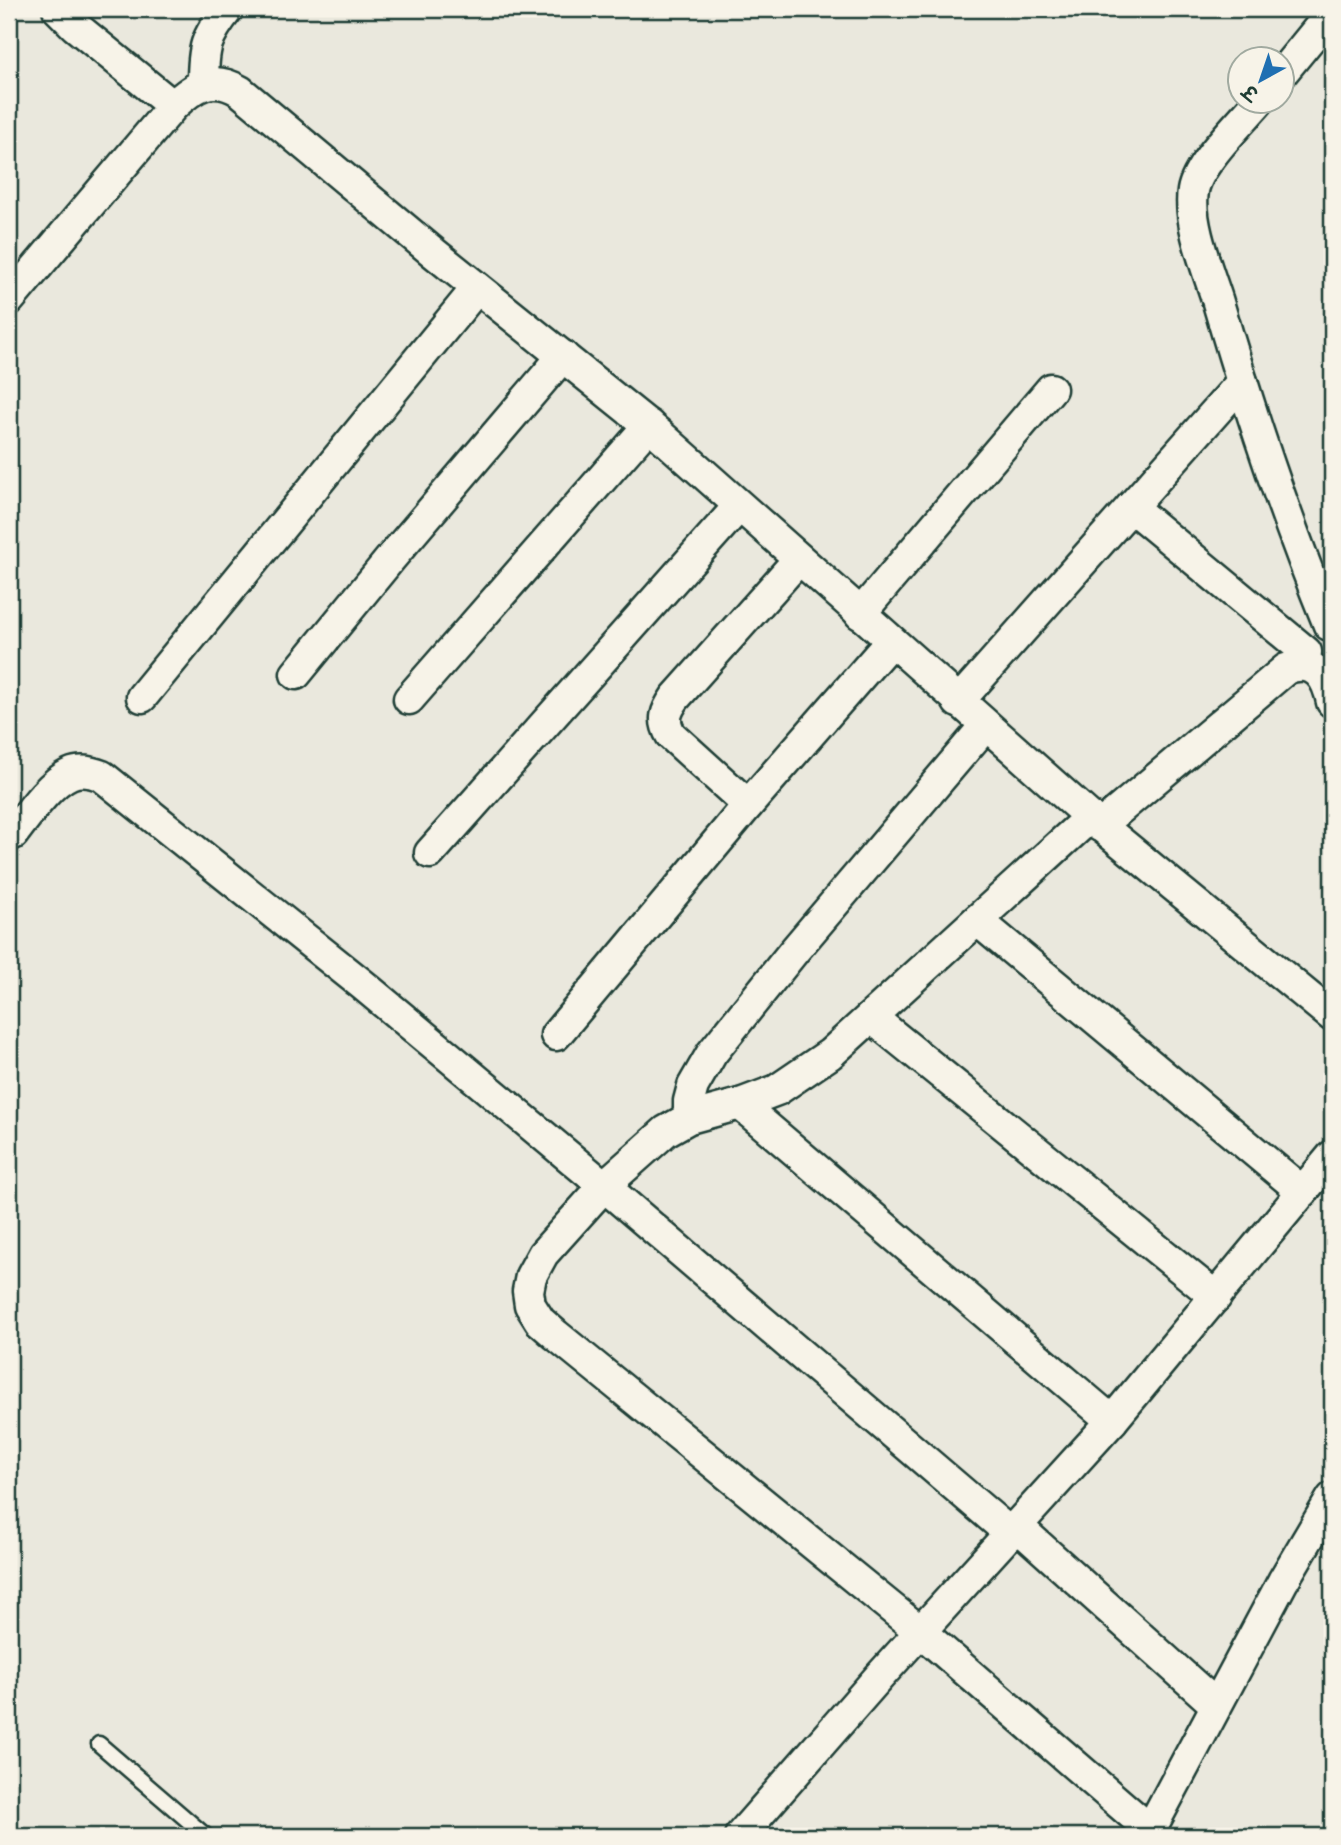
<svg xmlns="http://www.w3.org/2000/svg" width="1341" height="1845" viewBox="0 0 1341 1845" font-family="'Indie Flower','Playpen Sans Deva',sans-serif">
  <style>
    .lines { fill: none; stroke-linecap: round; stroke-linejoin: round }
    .lane-casing { stroke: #1f3d34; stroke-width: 19 }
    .street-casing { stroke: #1f3d34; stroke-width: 35 }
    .lane { stroke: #f7f3e8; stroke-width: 14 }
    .street { stroke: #f7f3e8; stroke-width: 30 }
  </style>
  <rect width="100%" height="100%" fill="#eae8dd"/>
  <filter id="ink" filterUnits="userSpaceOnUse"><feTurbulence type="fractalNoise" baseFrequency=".0143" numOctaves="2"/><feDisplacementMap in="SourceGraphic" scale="14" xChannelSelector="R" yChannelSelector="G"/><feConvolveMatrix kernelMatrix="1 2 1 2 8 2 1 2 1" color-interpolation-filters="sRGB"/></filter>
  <g filter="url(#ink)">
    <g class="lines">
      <!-- lane casing -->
      <g class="lane-casing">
        <path id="lane" d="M99 1744 206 1836"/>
      </g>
      <!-- street casing -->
      <g class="street-casing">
        <g id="street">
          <path d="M58 9 75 26 173 106"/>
          <path d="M1282 73 1332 12"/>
          <path d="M203 84C203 48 205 38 228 9"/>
          <path d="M1258 102C1240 123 1197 165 1193 191 1188 222 1207 268 1217 299 1249 409 1285 518 1329 625"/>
          <path d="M9 300 173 106C194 86 212 74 240 91L434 253 658 433 1090 817 1332 1016"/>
          <path d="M1131 507 1306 652"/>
          <path d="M860 614 1051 389"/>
          <path d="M296 674 391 558 563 356"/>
          <path d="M142 697 477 288"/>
          <path d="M409 699 649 425"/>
          <path d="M958 702 1242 382"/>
          <path d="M748 805 671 735C662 720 666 711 675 698L799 559"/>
          <path d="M1090 817 830 1054 777 1090 740 1104 689 1118 666 1131 604 1186 543 1254 531 1276 528 1291 530 1305 540 1321 556 1335 921 1632 1150 1830"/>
          <path d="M1100 826 1286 669C1315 658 1327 677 1332 702"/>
          <path d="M13 834C27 816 49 783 70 774 81 769 92 772 102 776L363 985 604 1186 1011 1534"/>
          <path d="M430 853 739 506"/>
          <path d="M977 920 1303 1192"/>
          <path d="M871 1017 1216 1297"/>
          <path d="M556 1035 748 805 891 641"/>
          <path d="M740 1104 1112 1421"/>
          <path d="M689 1118V1101L693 1086 712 1053 794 951 985 726"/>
          <path d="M1017 1526 1216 1705"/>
          <path d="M740 1836 880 1676 1112 1421 1332 1156"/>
          <path d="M1147 1836 1283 1581 1332 1498"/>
        </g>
      </g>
      <!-- lane -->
      <use href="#lane" class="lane"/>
      <!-- street -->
      <use href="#street" class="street"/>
    </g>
  </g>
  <!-- margin -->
  <rect width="1341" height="1845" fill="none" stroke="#f7f3e8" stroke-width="35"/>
  <rect x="18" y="18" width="1306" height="1810" fill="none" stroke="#1f3d34" stroke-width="2.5" filter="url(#ink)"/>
  <!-- north arrow -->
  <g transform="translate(1261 80) rotate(220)"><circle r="33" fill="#f7f3e8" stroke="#a1aaa0" stroke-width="2"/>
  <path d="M0-5L12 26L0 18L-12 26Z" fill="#1f6fb2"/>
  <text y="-10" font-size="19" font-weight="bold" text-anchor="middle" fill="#1f3d34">उ</text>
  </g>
</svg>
